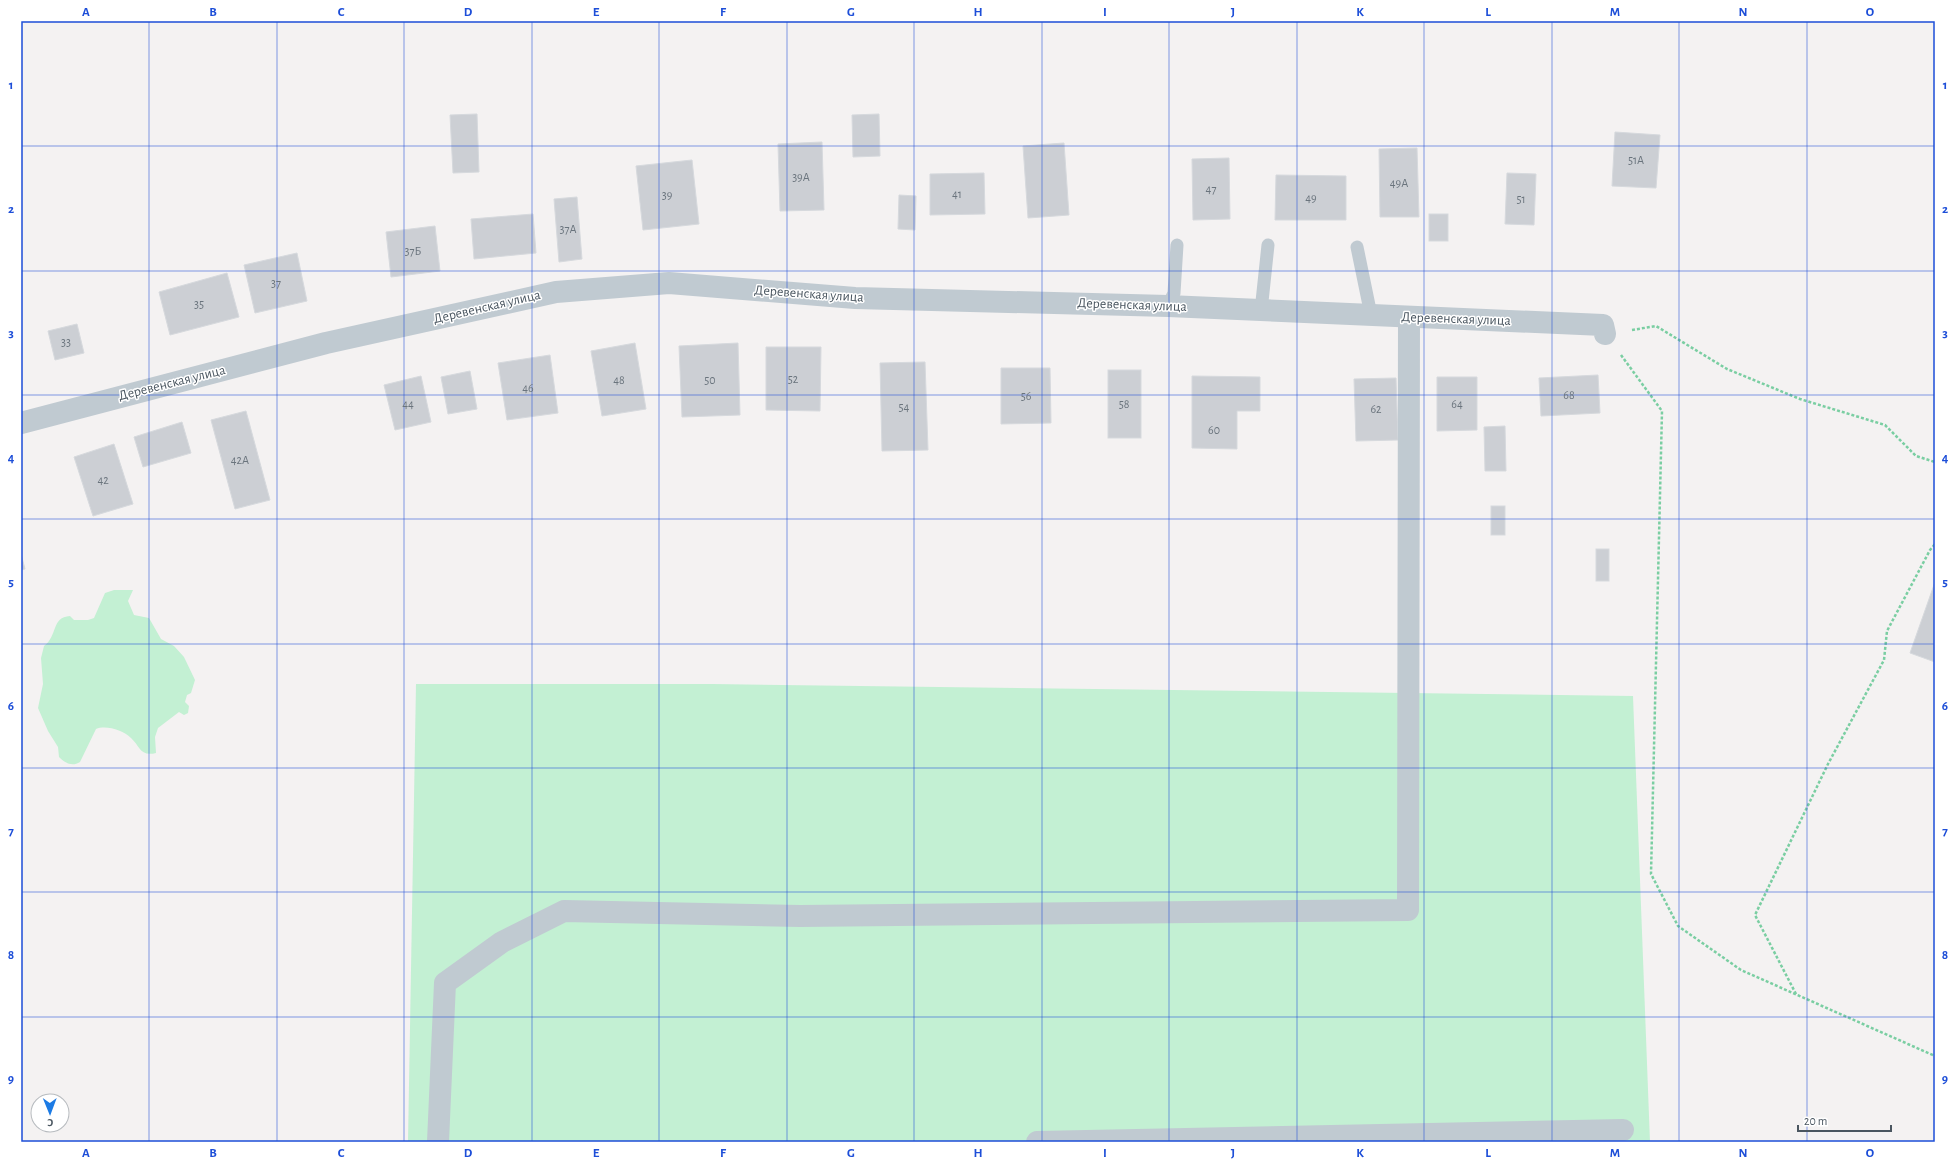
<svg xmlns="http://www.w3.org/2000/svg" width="1956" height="1163" viewBox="0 0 1956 1163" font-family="'Alegreya Sans',sans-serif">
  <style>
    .green { fill: #c3f0d3 }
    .building { fill: #cccfd4; stroke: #d6d9dd }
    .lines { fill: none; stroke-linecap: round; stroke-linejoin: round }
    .path { stroke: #7acea2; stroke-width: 2.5; stroke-dasharray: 3 2; stroke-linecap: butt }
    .lane { stroke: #c0cad1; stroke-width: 13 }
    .street { stroke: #c0cad1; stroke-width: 22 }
    .grid { fill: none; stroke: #1d4ed8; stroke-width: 1; stroke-opacity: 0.55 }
    .labels { text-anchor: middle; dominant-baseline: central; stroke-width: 3; stroke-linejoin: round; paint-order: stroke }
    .number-label { font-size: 12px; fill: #6a747d }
    .street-label { font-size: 14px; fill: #4a5660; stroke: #fff }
    .neatline { fill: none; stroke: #1d4ed8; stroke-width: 1.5 }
    .grid-label { font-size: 13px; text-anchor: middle; font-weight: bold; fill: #1d4ed8 }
  </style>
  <rect width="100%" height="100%" fill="#f4f2f2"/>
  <!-- green -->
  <g class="green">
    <path d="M114 590H133L128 601 134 615 149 618 161 639 174 646 184 657 195 680 191 693 187 695 185 702 189 706 188 713 184 715 179 712 158 728 155 737 156 753C140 757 140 746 131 738 123 730 106 725 96 729L80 762C72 767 65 763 59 757L58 747 48 731 38 708 43 684 41 658 44 646C58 636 51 617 70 616L74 620H88L94 618 105 593Z"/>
    <path d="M416 684H713L1633 696 1650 1142H408Z"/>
  </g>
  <!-- building -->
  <g class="building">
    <path d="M477 114 479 172 453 173 450 115Z"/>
    <path d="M879 114 880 156 853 157 852 115Z"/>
    <path d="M1615 132 1660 135 1656 188 1612 186Z"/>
    <path d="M822 142 824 210 780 211 778 144Z"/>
    <path d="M1064 143 1069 215 1028 218 1023 146Z"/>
    <path d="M1417 148 1419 217H1380L1379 149Z"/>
    <path d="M1229 158 1230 219 1193 220 1192 159Z"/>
    <path d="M692 160 699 224 643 230 636 166Z"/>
    <path d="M984 173 985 214 930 215V174Z"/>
    <path d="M1507 173 1536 174 1534 225 1505 224Z"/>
    <path d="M1276 175 1346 176V220H1275Z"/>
    <path d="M899 195 916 196 915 230 898 229Z"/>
    <path d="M577 197 582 259 559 262 554 199Z"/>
    <path d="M533 214 536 253 474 259 471 219Z"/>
    <rect x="1429" y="214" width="19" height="27"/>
    <path d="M435 226 440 271 391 277 386 232Z"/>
    <path d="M297 253 307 301 255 313 244 265Z"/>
    <path d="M227 273 239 317 170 335 159 292Z"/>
    <path d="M77 324 84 353 55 360 48 331Z"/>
    <path d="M635 343 646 409 602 416 591 351Z"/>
    <path d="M738 343 740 415 682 417 679 346Z"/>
    <path d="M766 347H821L820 411 766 410Z"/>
    <path d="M550 355 558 413 507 420 498 363Z"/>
    <path d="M925 362 928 450 882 451 880 363Z"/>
    <path d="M1001 368H1050L1051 423 1001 424Z"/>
    <rect x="1108" y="370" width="33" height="68"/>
    <path d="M470 371 477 409 448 414 441 377Z"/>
    <path d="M1598 375 1600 413 1541 416 1539 378Z"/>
    <path d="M421 376 431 422 395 430 384 385Z"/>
    <path d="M1192 376 1260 377V411H1237V449L1192 448Z"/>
    <path d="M1437 377H1477V430L1437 431Z"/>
    <path d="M1396 378 1398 440 1356 441 1354 379Z"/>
    <path d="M246 411 270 500 235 509 211 420Z"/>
    <path d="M182 422 191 453 143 467 134 437Z"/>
    <path d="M1505 426 1506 471H1485L1484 427Z"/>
    <path d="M114 444 133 504 93 516 74 457Z"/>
    <rect x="1491" y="506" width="14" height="29"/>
    <rect x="1596" y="549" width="13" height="32"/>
    <path d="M21 554 25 569 21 570Z"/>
    <path d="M1935 582V662L1910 653Z"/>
  </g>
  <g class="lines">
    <!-- path -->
    <g class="path">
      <path d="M1632 330 1656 326 1727 369 1800 399 1885 425 1916 456 1935 462"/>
      <path d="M1621 355 1662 411 1651 874 1678 926 1741 970 1935 1056"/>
      <path d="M1796 994 1755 915 1828 764 1884 660 1887 631 1930 550 1935 544"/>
    </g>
    <!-- lane -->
    <g class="lane">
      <path d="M1357 247 1371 315"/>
      <path d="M1168 306 1174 293 1177 245"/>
      <path d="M1261 311 1268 245"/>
    </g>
    <!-- street -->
    <g class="street">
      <path d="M21 423 326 343 556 292 669 283 855 298 1168 306 1603 325 1605 334"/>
      <path d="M438 1142 445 983 502 942 564 911 800 916 1408 910 1409 317"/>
      <path d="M1037 1142 1623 1130"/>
    </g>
  </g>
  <!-- grid -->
  <path class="grid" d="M149 21V1142M277 21V1142M404 21V1142M532 21V1142M659 21V1142M787 21V1142M914 21V1142M1042 21V1142M1169 21V1142M1297 21V1142M1424 21V1142M1552 21V1142M1679 21V1142M1807 21V1142M21 146H1935M21 271H1935M21 395H1935M21 519H1935M21 644H1935M21 768H1935M21 892H1935M21 1017H1935"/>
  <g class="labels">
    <!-- number labels -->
    <g class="number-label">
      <text x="1636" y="160">51А</text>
      <text x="801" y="177">39А</text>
      <text x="1399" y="183">49А</text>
      <text x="1211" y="189">47</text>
      <text x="957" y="194">41</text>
      <text x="667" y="195">39</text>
      <text x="1311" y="198">49</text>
      <text x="1521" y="199">51</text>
      <text x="568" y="229">37А</text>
      <text x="413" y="251">37Б</text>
      <text x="276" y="283">37</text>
      <text x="199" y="304">35</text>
      <text x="66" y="342">33</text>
      <text x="793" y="379">52</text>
      <text x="619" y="380">48</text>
      <text x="710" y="380">50</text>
      <text x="528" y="388">46</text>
      <text x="1569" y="395">68</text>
      <text x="1026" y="396">56</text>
      <text x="408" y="404">44</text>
      <text x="1124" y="404">58</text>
      <text x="1457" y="404">64</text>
      <text x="904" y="407">54</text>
      <text x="1376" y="409">62</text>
      <text x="1214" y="430">60</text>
      <text x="240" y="460">42А</text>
      <text x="103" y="480">42</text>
    </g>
    <!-- street labels -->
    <g class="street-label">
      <text transform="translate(809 294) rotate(4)">Деревенская улица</text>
      <text transform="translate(1132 305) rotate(2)">Деревенская улица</text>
      <text transform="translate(487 307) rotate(-13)">Деревенская улица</text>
      <text transform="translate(1456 319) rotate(2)">Деревенская улица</text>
      <text transform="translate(172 383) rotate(-14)">Деревенская улица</text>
    </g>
  </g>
  <!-- border -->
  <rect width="1956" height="1163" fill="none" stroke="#ffffff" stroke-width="44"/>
  <!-- north arrow -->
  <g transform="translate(50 1113) rotate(179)"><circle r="19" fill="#ffffff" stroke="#b7bbbf"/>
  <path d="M0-3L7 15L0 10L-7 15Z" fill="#1c7be5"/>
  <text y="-6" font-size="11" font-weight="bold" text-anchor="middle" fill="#4a5660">С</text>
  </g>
  <!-- scale -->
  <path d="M1798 1125v6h93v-6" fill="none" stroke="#4a5660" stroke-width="2"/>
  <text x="1804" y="1125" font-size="12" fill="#4a5660" stroke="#ffffff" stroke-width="3" paint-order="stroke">20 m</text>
  <rect x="22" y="22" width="1912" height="1119" class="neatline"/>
  <g class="grid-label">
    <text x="86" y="16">A</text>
    <text x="213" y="16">B</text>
    <text x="341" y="16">C</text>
    <text x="468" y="16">D</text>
    <text x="596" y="16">E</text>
    <text x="723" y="16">F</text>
    <text x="851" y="16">G</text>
    <text x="978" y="16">H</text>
    <text x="1105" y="16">I</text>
    <text x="1233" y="16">J</text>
    <text x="1360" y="16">K</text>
    <text x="1488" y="16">L</text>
    <text x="1615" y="16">M</text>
    <text x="1743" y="16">N</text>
    <text x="1870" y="16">O</text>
    <text x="11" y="89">1</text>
    <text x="1945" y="89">1</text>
    <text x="11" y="213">2</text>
    <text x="1945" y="213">2</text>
    <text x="11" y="337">3</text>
    <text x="1945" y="337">3</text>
    <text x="11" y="462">4</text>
    <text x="1945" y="462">4</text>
    <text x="11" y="586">5</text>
    <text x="1945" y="586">5</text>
    <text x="11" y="710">6</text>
    <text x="1945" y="710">6</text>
    <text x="11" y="835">7</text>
    <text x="1945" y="835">7</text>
    <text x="11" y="959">8</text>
    <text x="1945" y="959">8</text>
    <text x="11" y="1083">9</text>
    <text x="1945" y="1083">9</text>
    <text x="86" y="1157">A</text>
    <text x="213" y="1157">B</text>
    <text x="341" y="1157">C</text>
    <text x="468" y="1157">D</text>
    <text x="596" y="1157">E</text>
    <text x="723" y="1157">F</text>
    <text x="851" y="1157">G</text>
    <text x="978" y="1157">H</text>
    <text x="1105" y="1157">I</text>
    <text x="1233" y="1157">J</text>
    <text x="1360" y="1157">K</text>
    <text x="1488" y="1157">L</text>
    <text x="1615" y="1157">M</text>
    <text x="1743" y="1157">N</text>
    <text x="1870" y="1157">O</text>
  </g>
</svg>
